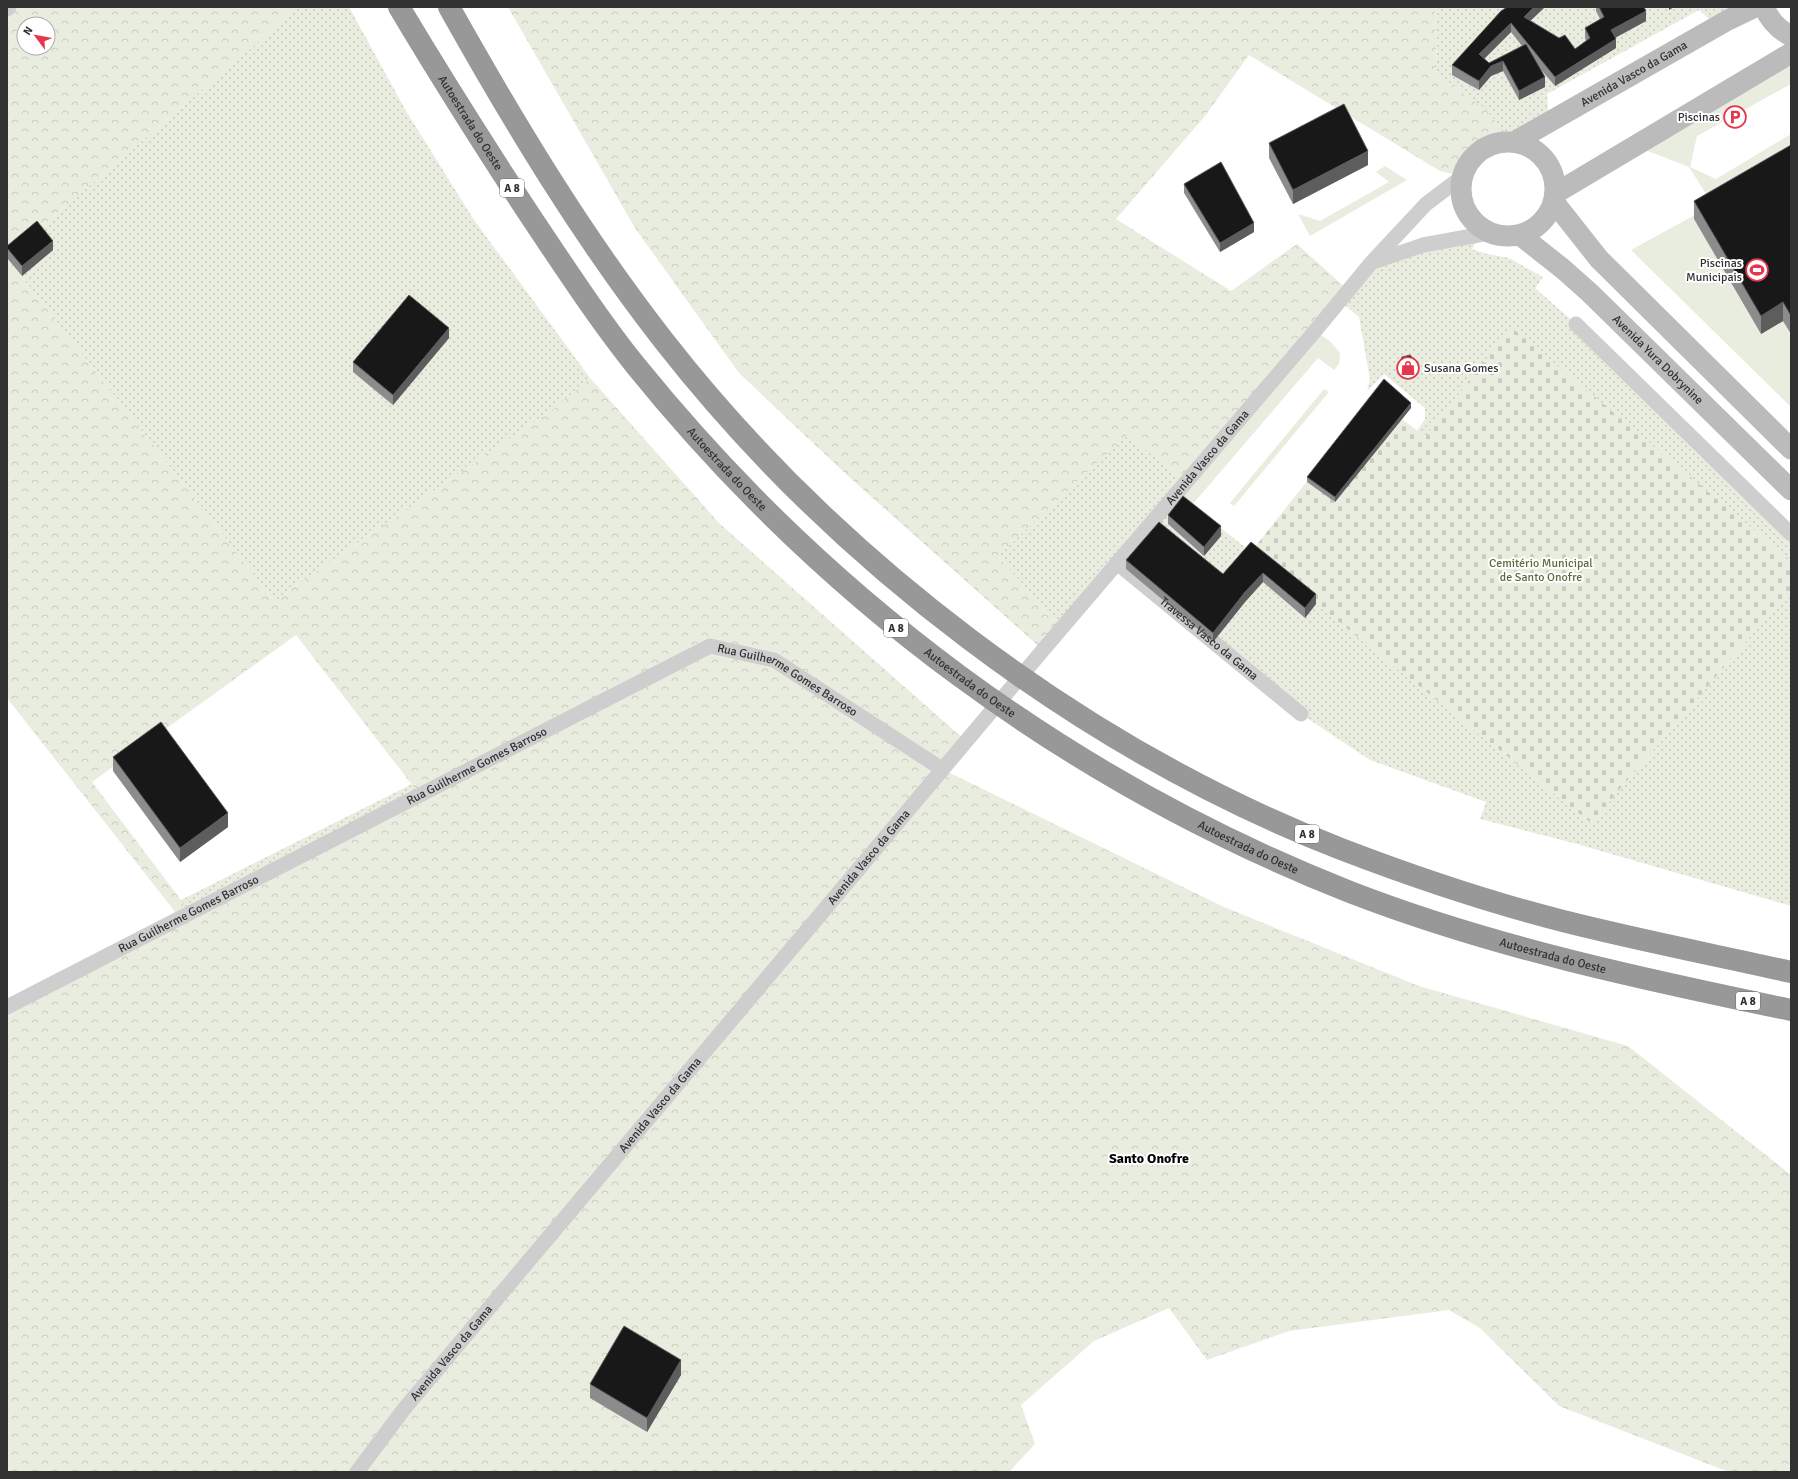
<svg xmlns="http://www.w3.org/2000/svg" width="1798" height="1479" viewBox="0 0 1798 1479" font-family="Signika,sans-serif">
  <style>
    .grass { fill: url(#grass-dots) }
    .forest { fill: url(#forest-crowns); fill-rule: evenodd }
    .cemetery { fill: url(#cemetery-stones) }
    .garden { fill: #e8eddf }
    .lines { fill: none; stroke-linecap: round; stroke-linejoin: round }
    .street { stroke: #cecece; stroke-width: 15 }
    .secondary { stroke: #bbb; stroke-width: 21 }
    .highway { stroke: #989898; stroke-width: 22 }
    .wall { fill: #8c8c8c; fill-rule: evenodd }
    .shaded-wall { fill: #5d5d5d }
    .building { fill: #181818; stroke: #5d5d5d }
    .labels { text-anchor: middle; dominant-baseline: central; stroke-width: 4; stroke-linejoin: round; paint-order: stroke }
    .shield { fill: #fff; stroke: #6f6f6f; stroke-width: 1 }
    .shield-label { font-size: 11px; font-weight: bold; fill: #313131 }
    .street-label { font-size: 12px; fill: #313131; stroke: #fff }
    .poi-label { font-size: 12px; fill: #313131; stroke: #fff; text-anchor: end }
    .park-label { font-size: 12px; fill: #566d3e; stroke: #fff }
    .quarter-label { font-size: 14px; font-weight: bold; fill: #000; stroke: #fff }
  </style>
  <defs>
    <pattern id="grass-dots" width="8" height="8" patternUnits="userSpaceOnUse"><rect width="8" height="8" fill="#e8eddf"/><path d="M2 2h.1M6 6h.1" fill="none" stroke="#c7ccc0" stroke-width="1.8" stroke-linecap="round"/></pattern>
    <pattern id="forest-crowns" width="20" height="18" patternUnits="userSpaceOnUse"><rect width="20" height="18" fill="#e8eddf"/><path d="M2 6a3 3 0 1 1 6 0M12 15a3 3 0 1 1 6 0" fill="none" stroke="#c7ccc0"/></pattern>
    <pattern id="cemetery-stones" width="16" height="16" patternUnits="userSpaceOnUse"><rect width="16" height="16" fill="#e8eddf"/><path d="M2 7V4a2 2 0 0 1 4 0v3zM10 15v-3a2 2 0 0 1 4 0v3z" fill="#c7ccc0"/></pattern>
  </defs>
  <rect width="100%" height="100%" fill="#fff"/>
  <!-- grass -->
  <g class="grass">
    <path d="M299 7H349L406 111 474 220 590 378 556 407 292 588 275 602 7 258V256Z"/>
    <path d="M1435 7H1755L1717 26 1699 10 1547 94 1549 120 1514 142 1485 109 1437 74Z"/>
    <path d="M1480 235 1472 249 1487 254 1509 258 1543 277 1535 288 1576 324 1791 533V561L1511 328 1425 437 1417 431 1425 419V408L1384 374 1367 391 1370 379 1359 317 1340 301 1371 263Z"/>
    <path d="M1127 434 1186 482 1177 493 1251 552 1223 583 1150 524 1061 629 998 556Z"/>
    <path d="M1263 582 1305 618 1316 604 1591 823 1791 589V906L1577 844 1480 819 1486 802 1370 760 1301 714 1213 642 1245 602Z"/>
    <path d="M416 782 425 792 185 915 181 900Z"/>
  </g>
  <!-- forest -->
  <g class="forest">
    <path d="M9 7H299L7 256V9ZM24 24H48V48H24Z"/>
    <path d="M508 7H1435L1437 74 1485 109 1514 142C1489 142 1472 153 1463 176L1440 171 1249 55 1205 116 1116 219 1231 291 1297 244 1348 290 1186 482 1127 435 998 556 1061 629 1043 650 848 476 739 373 635 228Z"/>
    <path d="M7 258 275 602 292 588 556 407 590 378 720 524 966 741 942 769 1224 907 1419 986 1628 1046 1791 1175V1472H1729L1559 1406 1480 1328 1449 1310 1289 1331 1207 1360 1169 1308 1094 1341 1021 1405 1035 1444 1009 1472H7V1007L180 918 7 698ZM296 635 420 795 190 912 92 782Z"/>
  </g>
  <!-- cemetery -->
  <path class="cemetery" d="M1511 327 1791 561V589L1591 823 1251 552 1384 384 1402 419 1425 437Z"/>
  <!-- garden -->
  <g class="garden">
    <path d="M1791 53V84L1697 136 1690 167 1716 179 1791 134V407L1631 250 1713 205 1689 167 1635 146Z"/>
    <path d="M1385 166 1407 180 1310 236 1298 214 1320 221 1389 182 1376 172Z"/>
    <path d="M1315 331 1330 341 1340 353 1339 364 1334 370 1318 358 1192 505 1178 494Z"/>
    <path d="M1324 389 1329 392 1234 506 1230 503Z"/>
  </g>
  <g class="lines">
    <!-- street -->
    <g class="street">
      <path d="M7 9 9 7"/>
      <path d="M1373 262 1423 245 1489 233"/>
      <path d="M1576 324 1791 534"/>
      <path id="s1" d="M1117 563 1301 714"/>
      <path id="s2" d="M7 1007 710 646 774 660 942 769"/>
      <path id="s3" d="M357 1472 404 1409 1043 650 1315 331 1371 263 1426 204 1463 176"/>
    </g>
    <!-- secondary -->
    <g class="secondary">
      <path d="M1764 7C1770 21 1778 29 1791 36"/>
      <circle cx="1508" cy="189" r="47"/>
      <path id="s4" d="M1514 142 1728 20 1755 7"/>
      <path d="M1556 193 1791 53"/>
      <path d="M1554 202 1599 259 1791 449"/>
      <path id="s5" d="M1520 235 1563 269 1590 293 1791 490"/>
    </g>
    <!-- highway -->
    <g class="highway">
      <path id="s6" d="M399 7C442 79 487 150 533 220 566 269 599 320 636 366 826 601 1069 781 1350 892 1492 947 1642 979 1791 1010"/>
      <path d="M449 7C514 123 582 236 664 341 835 560 1082 748 1341 849 1414 877 1488 902 1563 921 1638 940 1715 955 1791 972"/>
    </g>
  </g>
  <!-- wall -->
  <g class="wall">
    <path d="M1545 7 1530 21 1575 49 1586 41 1585 38V28L1600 19 1596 11V7H1644L1646 21 1615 38 1616 48 1555 86 1537 65 1545 87 1519 100 1503 71 1491 76 1479 90 1452 75V65L1501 11ZM1511 32 1522 46 1489 63 1484 59Z"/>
    <path d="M1269 143 1368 165 1293 204 1269 158Z"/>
    <path d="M1791 145V334L1783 321 1761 334 1694 219V201Z"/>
    <path d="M1184 184 1254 232 1220 252 1184 193Z"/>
    <path d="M7 246 53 250 22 276 7 258Z"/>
    <path d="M449 338 393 405 353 372V362Z"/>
    <path d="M1416 361V371L1413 376 1407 377 1402 375 1400 367V362Z"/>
    <path d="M1411 408 1335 502 1307 482V477Z"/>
    <path d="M1168 515 1221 536 1204 556 1168 524Z"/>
    <path d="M1251 542 1316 604 1305 618 1263 582 1245 602 1213 642 1126 569V560L1223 574Z"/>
    <path d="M113 757 228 827 180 862 113 771Z"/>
    <path d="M681 1375 647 1432 590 1398V1384Z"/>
  </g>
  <!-- shaded-wall -->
  <g class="shaded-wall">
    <path d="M1534 7H1545L1524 27V17Z"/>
    <path d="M1669 7H1674L1669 10Z"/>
    <path d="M1646 11V21L1611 40V30Z"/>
    <path d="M1511 23V32L1479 64V54Z"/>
    <path d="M1616 39V48L1555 86V77Z"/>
    <path d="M1503 61V71L1491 76 1479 90V81L1491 66Z"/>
    <path d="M1545 77V87L1519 100V91Z"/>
    <path d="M1368 151V165L1293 204V190Z"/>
    <path d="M1254 223V232L1220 252V243Z"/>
    <path d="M53 241V250L22 276V266Z"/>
    <path d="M1783 302V321L1761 334V316Z"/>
    <path d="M449 328V338L393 405V395Z"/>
    <path d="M1416 367V371L1413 376 1407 377V372Z"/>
    <path d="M1411 403V408L1335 502V497Z"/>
    <path d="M1221 526V536L1204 556V547Z"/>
    <path d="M1263 573V582L1245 602 1213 642V633L1245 592Z"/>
    <path d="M1316 594V604L1305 618V608Z"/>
    <path d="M228 813V827L180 862V848Z"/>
    <path d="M681 1360V1375L647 1432V1418Z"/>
  </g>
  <!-- building -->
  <g class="building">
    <path d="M1507 7H1534L1524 17 1559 38 1565 35 1575 49 1590 38 1585 28 1604 17 1599 7H1644L1646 11 1611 30 1616 39 1555 77 1511 23 1479 54 1489 63 1526 44 1545 77 1519 91 1503 61 1491 66 1479 81 1452 65 1501 11Z"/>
    <path d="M1344 104 1368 151 1293 190 1269 143Z"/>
    <path d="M1791 145V316L1783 302 1761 316 1694 201Z"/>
    <path d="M1221 162 1254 223 1220 243 1184 184Z"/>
    <path d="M37 221 53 241 22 266 7 248V246Z"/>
    <path d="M409 295 449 328 393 395 353 362Z"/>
    <path d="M1410 355 1416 361V367L1413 371 1407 372 1402 370 1400 362 1402 357Z"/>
    <path d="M1384 379 1411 403 1335 497 1307 477Z"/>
    <path d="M1183 496 1221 526 1204 547 1168 515Z"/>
    <path d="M1159 522 1223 574 1251 542 1316 594 1305 608 1263 573 1245 592 1213 633 1126 560Z"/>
    <path d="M161 722 228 813 180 848 113 757Z"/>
    <path d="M624 1326 681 1360 647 1418 590 1384Z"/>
  </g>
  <!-- icons -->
  <defs>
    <g id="parking-ring" transform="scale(1.15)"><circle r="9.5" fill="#fff" stroke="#e5364b" stroke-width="1.5"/><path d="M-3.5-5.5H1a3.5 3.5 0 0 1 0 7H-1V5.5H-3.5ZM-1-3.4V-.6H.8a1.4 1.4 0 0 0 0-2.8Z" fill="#e5364b"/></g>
    <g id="stadium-ring" transform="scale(1.15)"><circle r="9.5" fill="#fff" stroke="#e5364b" stroke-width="1.5"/><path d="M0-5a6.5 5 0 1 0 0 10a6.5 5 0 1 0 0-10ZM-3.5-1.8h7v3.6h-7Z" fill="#e5364b"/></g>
    <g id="shop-ring" transform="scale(1.15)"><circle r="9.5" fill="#fff" stroke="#e5364b" stroke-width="1.5"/><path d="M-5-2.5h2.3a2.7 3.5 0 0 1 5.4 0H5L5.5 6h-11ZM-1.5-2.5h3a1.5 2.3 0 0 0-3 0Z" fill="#e5364b"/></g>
  </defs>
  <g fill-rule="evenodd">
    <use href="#parking-ring" x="1735" y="117"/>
    <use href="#stadium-ring" x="1757" y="270"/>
    <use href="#shop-ring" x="1408" y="368"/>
  </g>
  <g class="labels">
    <!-- shield labels -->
    <g class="shield">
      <rect x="500" y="179" width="24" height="18" rx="3"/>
      <rect x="884" y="619" width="24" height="18" rx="3"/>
      <rect x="1295" y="825" width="24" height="18" rx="3"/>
      <rect x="1736" y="992" width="24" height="18" rx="3"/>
    </g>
    <g class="shield-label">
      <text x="512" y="188">A 8</text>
      <text x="896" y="628">A 8</text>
      <text x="1307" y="834">A 8</text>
      <text x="1748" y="1001">A 8</text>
    </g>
    <!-- street labels -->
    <g class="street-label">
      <text stroke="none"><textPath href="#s4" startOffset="138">Avenida Vasco da Gama</textPath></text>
      <text stroke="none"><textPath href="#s6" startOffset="136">Autoestrada do Oeste</textPath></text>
      <text stroke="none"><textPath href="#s5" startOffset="186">Avenida Yura Dobrynine</textPath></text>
      <text stroke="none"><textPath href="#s3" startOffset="1324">Avenida Vasco da Gama</textPath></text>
      <text stroke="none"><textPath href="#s6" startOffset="568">Autoestrada do Oeste</textPath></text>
      <text stroke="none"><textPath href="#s1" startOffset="119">Travessa Vasco da Gama</textPath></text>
      <text stroke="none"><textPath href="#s2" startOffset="876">Rua Guilherme Gomes Barroso</textPath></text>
      <text stroke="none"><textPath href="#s6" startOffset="892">Autoestrada do Oeste</textPath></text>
      <text stroke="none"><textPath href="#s2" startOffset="528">Rua Guilherme Gomes Barroso</textPath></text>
      <text stroke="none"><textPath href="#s6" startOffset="1216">Autoestrada do Oeste</textPath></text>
      <text stroke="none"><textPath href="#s3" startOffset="800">Avenida Vasco da Gama</textPath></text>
      <text stroke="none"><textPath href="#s2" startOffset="204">Rua Guilherme Gomes Barroso</textPath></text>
      <text stroke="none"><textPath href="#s6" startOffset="1540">Autoestrada do Oeste</textPath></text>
      <text stroke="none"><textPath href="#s3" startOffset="476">Avenida Vasco da Gama</textPath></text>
      <text stroke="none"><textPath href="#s3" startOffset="152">Avenida Vasco da Gama</textPath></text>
    </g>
    <!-- poi labels -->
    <g class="poi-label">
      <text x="1720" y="117">Piscinas</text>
      <text x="1742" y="263">Piscinas<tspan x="1742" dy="14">Municipais</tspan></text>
      <text x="1424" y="368" text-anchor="start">Susana Gomes</text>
    </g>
    <!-- park labels -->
    <g class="park-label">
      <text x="1541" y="563">Cemitério Municipal<tspan x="1541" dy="14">de Santo Onofre</tspan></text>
    </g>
    <!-- quarter labels -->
    <g class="quarter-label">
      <text x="1149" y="1158">Santo Onofre</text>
    </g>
  </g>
  <!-- border -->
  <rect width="1798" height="1479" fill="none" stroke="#313131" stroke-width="16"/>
  <!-- north arrow -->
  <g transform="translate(36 36) rotate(302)"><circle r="19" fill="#ffffff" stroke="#adadad"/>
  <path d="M0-3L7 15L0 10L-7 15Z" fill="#e5364b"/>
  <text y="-6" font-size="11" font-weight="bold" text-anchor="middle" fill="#313131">N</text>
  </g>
</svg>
